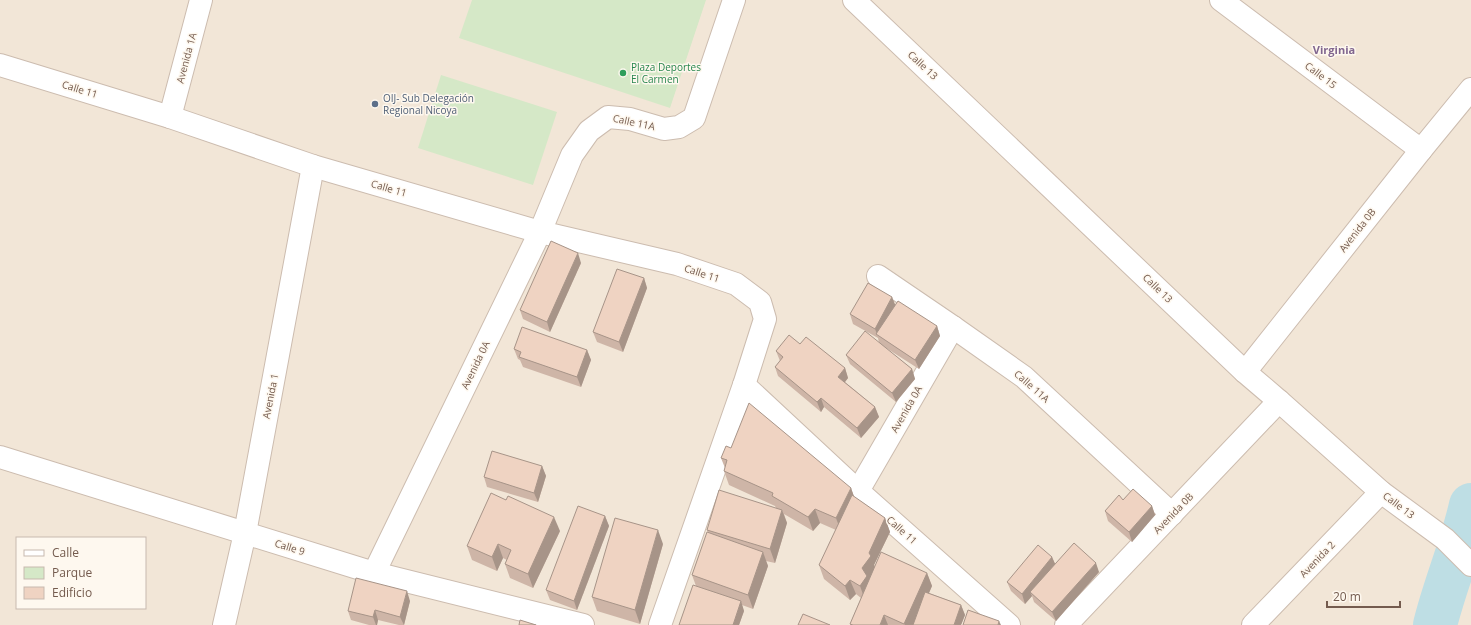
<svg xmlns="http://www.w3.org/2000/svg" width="1471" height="625" viewBox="0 0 1471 625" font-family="'Open Sans',sans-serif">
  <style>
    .residential { fill: #f2e6d7; fill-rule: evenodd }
    .green { fill: #d5e8c7 }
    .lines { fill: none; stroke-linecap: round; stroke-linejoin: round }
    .river { stroke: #bedee4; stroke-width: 44 }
    .minor-casing { stroke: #ccbcaf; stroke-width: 24 }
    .minor { stroke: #fff; stroke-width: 22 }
    .wall { fill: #ceb5a7 }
    .shaded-wall { fill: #a79488 }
    .building { fill: #efd3c2; stroke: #a79488 }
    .leisure-dot { fill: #2e9e5b; stroke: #fef8ef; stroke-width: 1.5 }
    .service-dot { fill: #5c6f8a; stroke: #fef8ef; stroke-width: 1.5 }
    .labels { text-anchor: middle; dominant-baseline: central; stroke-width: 3; stroke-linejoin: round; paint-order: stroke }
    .street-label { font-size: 10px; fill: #745b4e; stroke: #fef8ef }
    .leisure-label { font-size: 10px; fill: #27864d; stroke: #fef8ef; text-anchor: start }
    .service-label { font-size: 10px; fill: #4e5e75; stroke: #fef8ef; text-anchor: start }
    .neighbourhood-label { font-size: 11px; font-weight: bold; fill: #81668f; stroke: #fef8ef }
  </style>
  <rect width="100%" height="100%" fill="#fbf4e8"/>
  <!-- residential -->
  <path class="residential" d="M0 0H1471V625H0ZM17 538H145V608H17Z"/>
  <!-- green -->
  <g class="green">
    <path d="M472 0H706L670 108 459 38Z"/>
    <path d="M441 75 557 112 533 185 418 148Z"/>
  </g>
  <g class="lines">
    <!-- river -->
    <path class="river" d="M1435 625C1445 584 1462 546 1471 505"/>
    <!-- minor casing -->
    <g class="minor-casing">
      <g id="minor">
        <path d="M854 0 1245 372 1279 401 1381 492 1445 539 1471 565"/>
        <path d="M1221 0 1421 150"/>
        <path d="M0 65 170 117 313 166 540 232 677 264 736 284 760 302 765 319 744 385 660 625"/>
        <path d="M170 117 201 0"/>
        <path d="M878 276 953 327 1024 377 1172 514"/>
        <path d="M1245 372 1421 150 1471 89"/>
        <path d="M744 385 858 491 1009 625"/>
        <path d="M0 457 374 573 583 625"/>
        <path d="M858 491 953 327"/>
        <path d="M374 573 540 232 572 155 589 131 608 117 630 119 664 129 679 127 694 118 734 0"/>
        <path d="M224 625 245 533 313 166"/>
        <path d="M1066 625 1279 401"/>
        <path d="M1253 625 1381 492"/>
      </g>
    </g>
    <!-- minor -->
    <use href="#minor" class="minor"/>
  </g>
  <!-- wall -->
  <g class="wall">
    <path d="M581 263 550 332 523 319 520 310Z"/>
    <path d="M644 278 647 288 623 352 597 342 593 332Z"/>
    <path d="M892 297 895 305 937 326 940 336 919 369 883 346 912 369 915 379 896 402 850 364 846 355 879 343 878 338 853 324 850 314Z"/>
    <path d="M800 344 845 368 848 378 845 382 875 407 879 417 861 438 824 407 821 412 778 376 775 367 780 361 776 351Z"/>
    <path d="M514 349 587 350 591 360 581 387 523 367 520 360 518 359Z"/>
    <path d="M731 448 851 488 854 497 885 518 890 532 874 565 875 566 927 573 932 586 929 593 961 605 965 615 961 625H850V624L861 598 856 594 850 600 824 579 819 565 836 530 820 523 813 531 784 514 787 523 775 563 766 561 768 566 753 609 742 605 744 611 739 625H679L696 586 692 575 708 533 707 530 776 508 775 506 729 485 724 471 725 468 721 458Z"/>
    <path d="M542 466 546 476 538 502 487 487 484 477Z"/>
    <path d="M1123 500 1152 506 1155 515 1132 542 1108 521 1105 511Z"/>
    <path d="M605 516 609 526 577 610 550 600 546 590Z"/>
    <path d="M560 531 533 588 510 578 505 564 507 560 503 558 497 571 472 560 467 546Z"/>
    <path d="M663 544 640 624 597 611 592 597Z"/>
    <path d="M1052 557 1055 564 1099 572 1056 621 1034 602 1032 596 1025 604 1011 591 1007 582Z"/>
    <path d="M410 601 404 625H399L378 620 377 625H369L351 620 348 611Z"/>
  </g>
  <!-- shaded-wall -->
  <g class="shaded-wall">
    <path d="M578 253 581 263 550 332 547 322Z"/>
    <path d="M644 278 647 288 623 352 619 342Z"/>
    <path d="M892 297 896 307 877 334 875 329Z"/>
    <path d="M937 326 940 336 919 369 915 360Z"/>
    <path d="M587 350 591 360 581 387 577 377Z"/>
    <path d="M845 368 848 378 841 387 838 377Z"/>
    <path d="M912 369 915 379 896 402 892 393Z"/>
    <path d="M821 398 824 407 821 412 817 402Z"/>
    <path d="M875 407 879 417 861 438 857 428Z"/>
    <path d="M542 466 546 476 538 502 534 493Z"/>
    <path d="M851 488 856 502 841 532 836 518Z"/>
    <path d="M1152 506 1155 515 1132 542 1129 532Z"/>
    <path d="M815 509 820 523 813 531 808 517Z"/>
    <path d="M782 510 787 523 775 563 770 549Z"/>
    <path d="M605 516 609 526 577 610 574 601Z"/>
    <path d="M554 517 560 531 533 588 528 574Z"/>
    <path d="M885 518 890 532 874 565 876 570 869 579 873 590 865 600 860 586 862 568Z"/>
    <path d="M658 530 663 544 640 624 635 610Z"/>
    <path d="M498 544 503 558 497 571 492 557Z"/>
    <path d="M763 552 768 566 753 609 748 595Z"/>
    <path d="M1052 557 1056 566 1030 592 1032 596 1025 604 1022 594Z"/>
    <path d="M1096 563 1099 572 1056 621 1052 612Z"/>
    <path d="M927 573 932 586 915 625H905L904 624Z"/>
    <path d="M850 580 856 594 850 600 845 586Z"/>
    <path d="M407 591 410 601 404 625 400 617Z"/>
    <path d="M741 601 744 611 739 625H733Z"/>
    <path d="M961 605 965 615 961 625H954Z"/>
    <path d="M375 610 378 620 377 625H376L373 617Z"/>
    <path d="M884 615 888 625H880Z"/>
    <path d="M999 621 1001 625H998Z"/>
  </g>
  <!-- building -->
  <g class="building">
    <path d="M551 241 578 253 547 322 520 310Z"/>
    <path d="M617 269 644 278 619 342 593 332Z"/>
    <path d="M868 283 892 297 875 329 850 314Z"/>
    <path d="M898 301 937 326 915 360 876 334Z"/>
    <path d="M522 327 587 350 577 377 519 357 521 352 514 349Z"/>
    <path d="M865 331 912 369 892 393 846 355Z"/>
    <path d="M789 335 800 344 806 337 845 368 838 377 875 407 857 428 821 398 817 402 775 367 783 357 776 351Z"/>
    <path d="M749 403 851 488 836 518 815 509 808 517 772 496 773 493 724 471 727 460 721 458 726 446 731 448Z"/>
    <path d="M492 451 542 466 534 493 484 477Z"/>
    <path d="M1133 489 1152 506 1129 532 1105 511 1119 495 1123 500Z"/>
    <path d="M719 490 782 510 770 549 707 530Z"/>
    <path d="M491 493 506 500 508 496 554 517 528 574 505 564 511 550 498 544 492 557 467 546Z"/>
    <path d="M852 495 885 518 869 553 871 556 862 568 867 576 860 586 850 580 845 586 819 565Z"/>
    <path d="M578 506 605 516 574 601 546 590Z"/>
    <path d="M615 518 658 530 635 610 592 597Z"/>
    <path d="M707 532 763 552 748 595 692 575Z"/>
    <path d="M1074 543 1096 563 1052 612 1030 592Z"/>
    <path d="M1038 545 1052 557 1022 594 1007 582Z"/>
    <path d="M881 552 927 573 904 624 884 615 880 625H853L850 624Z"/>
    <path d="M356 578 407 591 400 617 375 610 373 617 348 611Z"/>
    <path d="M693 585 741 601 733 625H679Z"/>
    <path d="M925 592 961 605 954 625H913Z"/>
    <path d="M968 610 999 621 998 625H963Z"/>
    <path d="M803 614 830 625H798Z"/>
    <path d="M520 620 536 625H519Z"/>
  </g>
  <!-- markers -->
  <circle class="leisure-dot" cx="623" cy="73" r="4"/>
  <circle class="service-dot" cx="375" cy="104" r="4"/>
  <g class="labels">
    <!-- street labels -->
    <g class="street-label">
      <text transform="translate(186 58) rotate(-75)">Avenida 1A</text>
      <text transform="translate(923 65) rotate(43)">Calle 13</text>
      <text transform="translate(1321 75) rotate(37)">Calle 15</text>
      <text transform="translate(80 89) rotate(17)">Calle 11</text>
      <text transform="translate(634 122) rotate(12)">Calle 11A</text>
      <text transform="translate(389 188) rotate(16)">Calle 11</text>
      <text transform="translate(1357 230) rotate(-52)">Avenida 0B</text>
      <text transform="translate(702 273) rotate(18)">Calle 11</text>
      <text transform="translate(1158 288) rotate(44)">Calle 13</text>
      <text transform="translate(475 365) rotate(-64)">Avenida 0A</text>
      <text transform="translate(1032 386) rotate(41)">Calle 11A</text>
      <text transform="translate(270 396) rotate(-79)">Avenida 1</text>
      <text transform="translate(906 409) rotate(-60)">Avenida 0A</text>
      <text transform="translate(1399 505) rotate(37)">Calle 13</text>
      <text transform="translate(1173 513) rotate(-46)">Avenida 0B</text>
      <text transform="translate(902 530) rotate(42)">Calle 11</text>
      <text transform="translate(290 547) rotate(17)">Calle 9</text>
      <text transform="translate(1317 559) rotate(-46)">Avenida 2</text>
    </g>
    <!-- leisure labels -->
    <g class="leisure-label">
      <text x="631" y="67">Plaza Deportes<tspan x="631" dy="12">El Carmen</tspan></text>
    </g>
    <!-- service labels -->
    <g class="service-label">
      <text x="383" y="98">OIJ- Sub Delegación<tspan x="383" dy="12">Regional Nicoya</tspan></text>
    </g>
    <!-- neighbourhood labels -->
    <g class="neighbourhood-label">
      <text x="1334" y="49">Virginia</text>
    </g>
  </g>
  <!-- legend -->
  <rect x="16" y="537" width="130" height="72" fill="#fef8ef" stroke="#c7b9af"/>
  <rect x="24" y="550" width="20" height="6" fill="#ffffff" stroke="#c7b9af"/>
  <text x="52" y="557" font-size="12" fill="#745b4e">Calle</text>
  <rect x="24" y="567" width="20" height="12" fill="#d5e8c7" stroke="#c7b9af"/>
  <text x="52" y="577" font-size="12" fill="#745b4e">Parque</text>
  <rect x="24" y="587" width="20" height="12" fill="#efd3c2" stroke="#c7b9af"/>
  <text x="52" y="597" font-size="12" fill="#745b4e">Edificio</text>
  <!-- scale -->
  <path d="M1327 601v6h73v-6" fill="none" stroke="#745b4e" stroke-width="2"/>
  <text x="1333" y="601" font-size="12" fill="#745b4e" stroke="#fef8ef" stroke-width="3" paint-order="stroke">20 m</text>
</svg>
